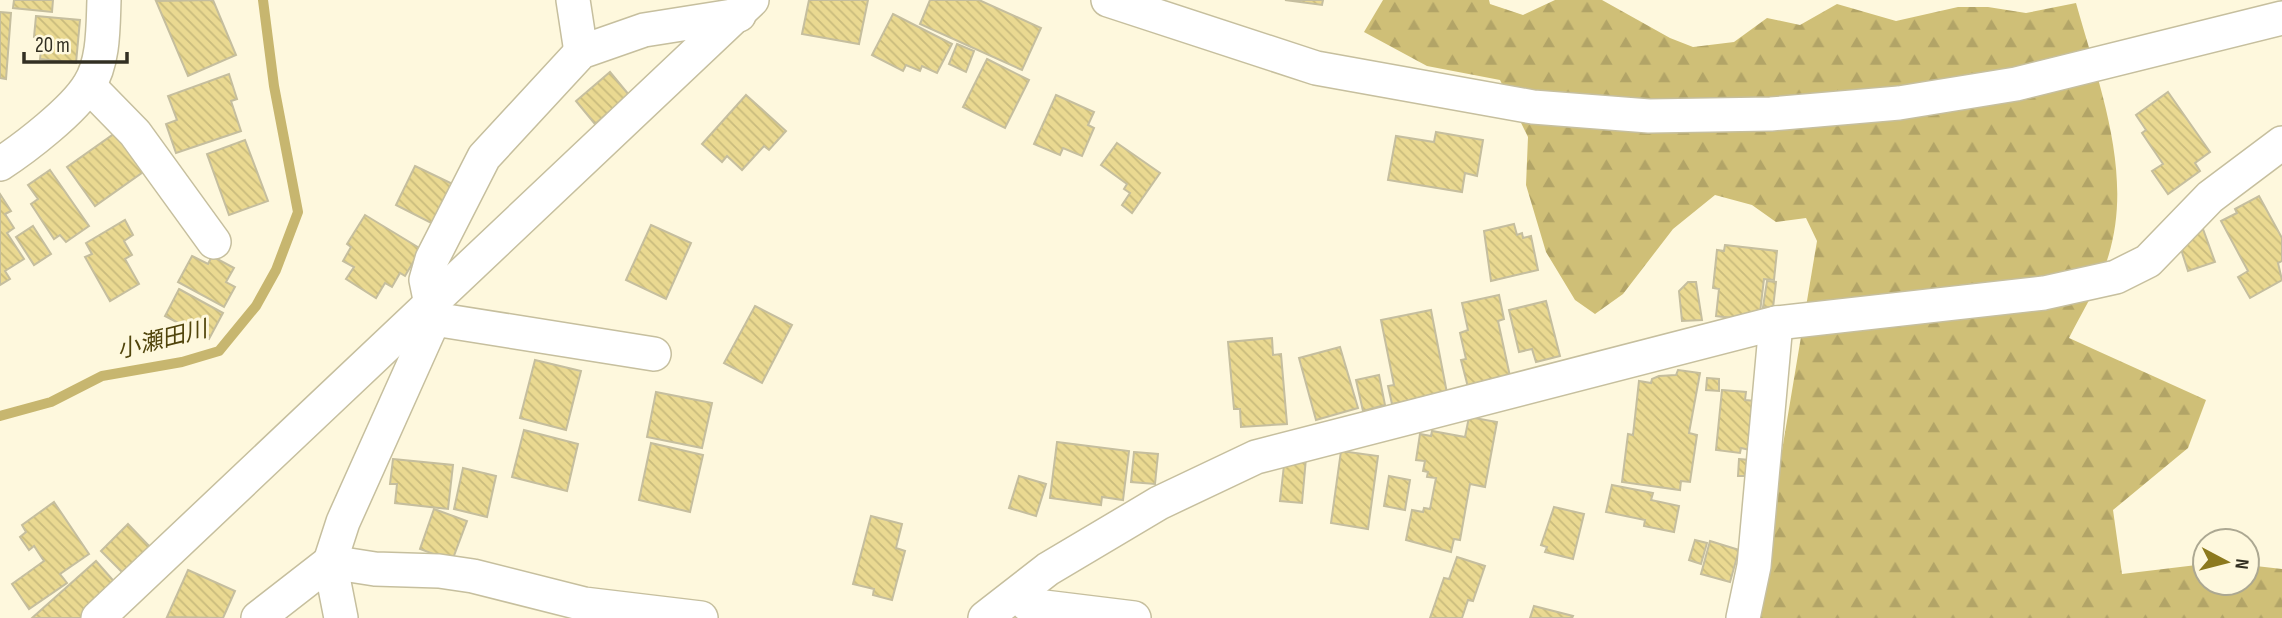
<svg xmlns="http://www.w3.org/2000/svg" width="2282" height="618" viewBox="0 0 2282 618" font-family="'Sofia Sans Condensed','Noto Sans JP',sans-serif">
  <style>
    .forest { fill: url(#forest-firs) }
    .lines { fill: none; stroke-linecap: round; stroke-linejoin: round }
    .stream { stroke: #c7b66f; stroke-width: 10 }
    .building { fill: url(#building-back-hatch); stroke: #c5be9e; stroke-width: 2 }
    .minor-casing { stroke: #c6bf9e; stroke-width: 36 }
    .minor { stroke: #fff; stroke-width: 33 }
    .labels { text-anchor: middle; dominant-baseline: central; stroke-width: 6; stroke-linejoin: round; paint-order: stroke }
    .water-label { font-size: 23px; font-style: italic; fill: #51450c; stroke: #fef8dd }
  </style>
  <defs>
    <pattern id="forest-firs" width="22" height="20" patternUnits="userSpaceOnUse" patternTransform="scale(1.75)"><rect width="22" height="20" fill="#cfbf77"/><path d="M5 1l3.5 6h-7zM16 11l3.5 6h-7z" fill="#b2a467"/></pattern>
    <pattern id="building-back-hatch" width="6" height="6" patternUnits="userSpaceOnUse" patternTransform="scale(1.75)"><rect width="6" height="6" fill="#ead991"/><path d="M-1 5l2 2M0 0l6 6M5-1l2 2" fill="none" stroke="#c9bb7d"/></pattern>
  </defs>
  <rect width="100%" height="100%" fill="#fef8dd"/>
  <!-- forest -->
  <path class="forest" d="M1383 0H1489L1490 4 1523 15 1555 0H1602L1670 38 1693 47 1734 42 1767 18 1800 25 1837 4 1896 21 1958 7H1988L2026 13 2076 3C2099 86 2137 180 2105 266 2096 290 2081 314 2069 338L2206 400 2188 448 2113 510 2122 574 2205 564V583H2247V565L2282 569V618H1754L1817 241 1806 218 1776 222 1752 205 1715 195 1673 229 1623 294 1595 314 1575 300 1546 252 1526 185 1528 137 1500 80 1427 66 1364 32Z"/>
  <g class="lines">
    <!-- stream -->
    <path class="stream" d="M0 416 51 402 102 376 182 362 219 351 256 306 276 270 298 212 274 86 263 0"/>
  </g>
  <!-- building -->
  <g class="building">
    <path d="M14 0H53L52 12 13 8Z"/>
    <path d="M213 0 236 55 188 76 156 1Z"/>
    <path d="M809 0H868L859 44 802 34Z"/>
    <path d="M930 0H979L1041 28 1022 70 920 24Z"/>
    <path d="M1285 0H1323L1322 5Z"/>
    <path d="M0 12 11 13 6 79 0 78Z"/>
    <path d="M893 14 952 44 937 73 922 66 920 71 906 65 903 71 872 55Z"/>
    <path d="M36 16 80 20 76 63 40 59 42 38 34 37Z"/>
    <path d="M957 44 974 51 966 72 949 64Z"/>
    <path d="M987 59 1029 80 1005 128 963 107Z"/>
    <path d="M610 72 629 95 595 124 576 101Z"/>
    <path d="M229 74 237 99 231 101 241 131 176 153 166 124 177 120 168 96Z"/>
    <path d="M2168 92 2210 152 2195 163 2200 171 2168 194 2152 171 2163 164 2142 133 2146 130 2136 115Z"/>
    <path d="M746 95 786 131 769 150 764 146 742 170 727 156 722 162 702 144Z"/>
    <path d="M1056 95 1094 112 1088 125 1094 128 1082 156 1063 148 1060 155 1034 144Z"/>
    <path d="M118 131 146 170 95 206 67 167Z"/>
    <path d="M1436 132 1483 140 1477 176 1465 173 1462 192 1388 180 1396 136 1434 142Z"/>
    <path d="M245 140 268 201 229 215 207 154Z"/>
    <path d="M1117 143 1160 173 1132 213 1122 205 1130 193 1124 189 1127 184 1101 165Z"/>
    <path d="M415 166 463 189 443 229 396 205Z"/>
    <path d="M50 170 89 226 66 242 60 235 54 239 31 204 38 199 28 185Z"/>
    <path d="M0 194 11 211 5 214 14 228 7 233 24 259 5 271 10 279 0 285Z"/>
    <path d="M2259 196 2282 238V261L2278 263 2282 280 2250 298 2238 277 2248 271 2221 221 2237 213 2235 209Z"/>
    <path d="M365 215 421 249 405 276 400 273 392 287 385 283 376 298 346 279 354 267 343 261 351 247 347 244Z"/>
    <path d="M125 220 133 235 124 241 132 255 125 259 139 284 110 301 85 257 92 254 86 243Z"/>
    <path d="M1514 224 1517 235 1522 233 1523 238 1531 236 1538 270 1491 281 1484 231Z"/>
    <path d="M651 225 691 243 666 299 626 280Z"/>
    <path d="M33 226 51 254 34 265 16 237Z"/>
    <path d="M2203 229 2215 262 2188 271 2180 246Z"/>
    <path d="M1725 245 1777 251 1774 280 1764 279 1759 321 1716 316 1719 289 1713 288 1717 250 1724 251Z"/>
    <path d="M192 256 208 264 212 256 234 268 226 282 235 287 224 307 178 282Z"/>
    <path d="M1767 281 1776 282 1773 308 1763 307Z"/>
    <path d="M1688 282H1696L1702 320 1682 321 1679 291Z"/>
    <path d="M179 289 223 313 209 339 165 316Z"/>
    <path d="M1499 295 1504 319 1498 321 1511 381 1469 391 1461 360 1466 359 1460 333 1468 330 1462 303Z"/>
    <path d="M1546 301 1560 356 1536 362 1532 349 1519 352 1509 310Z"/>
    <path d="M755 306 792 325 762 383 724 363Z"/>
    <path d="M1431 310 1447 393 1392 404 1388 386 1394 385 1381 320Z"/>
    <path d="M1272 338 1273 355 1281 354 1287 424 1241 427 1240 409H1234L1228 342Z"/>
    <path d="M1340 347 1358 408 1316 420 1299 358Z"/>
    <path d="M535 360 581 371 566 430 520 418Z"/>
    <path d="M1678 370 1700 373 1689 433 1697 435 1690 482 1681 481 1680 490 1622 482 1628 434 1633 435 1639 381 1651 383 1652 379 1659 376 1676 375Z"/>
    <path d="M1379 375 1385 405 1363 411 1356 380Z"/>
    <path d="M1707 378 1719 379V391L1706 390Z"/>
    <path d="M1722 390 1746 392 1745 400 1755 401 1750 450 1741 448 1740 453 1716 450Z"/>
    <path d="M656 392 712 403 702 448 647 437Z"/>
    <path d="M1469 417 1497 422 1485 487 1470 484 1460 540 1454 539 1451 552 1406 540 1412 510 1423 512 1424 508 1430 509 1436 478 1427 477 1428 472 1423 471 1425 461 1416 460 1420 434 1431 436 1432 431 1465 437Z"/>
    <path d="M524 430 578 444 567 491 512 477Z"/>
    <path d="M1057 442 1129 451 1123 500 1102 497 1101 505 1050 498Z"/>
    <path d="M651 443 703 455 690 512 639 500Z"/>
    <path d="M1341 451 1378 456 1368 529 1331 523Z"/>
    <path d="M1134 452 1158 454 1155 484 1131 482Z"/>
    <path d="M1285 456 1306 458 1302 503 1280 501Z"/>
    <path d="M393 459 453 465 448 509 395 503 397 484H390Z"/>
    <path d="M1739 459 1749 460 1748 476H1738Z"/>
    <path d="M463 468 496 476 487 517 454 509Z"/>
    <path d="M1019 476 1046 484 1036 516 1009 508Z"/>
    <path d="M1389 476 1410 480 1405 510 1384 506Z"/>
    <path d="M1612 485 1653 493 1651 500 1679 506 1674 532 1644 526 1645 520 1606 512Z"/>
    <path d="M54 502 89 554 60 574 67 583 29 609 12 584 44 561 34 546 29 550 20 537 26 532 22 525Z"/>
    <path d="M1554 507 1584 514 1573 559 1545 552 1547 547 1541 545Z"/>
    <path d="M434 509 467 521 452 561 420 549Z"/>
    <path d="M871 516 902 524 896 548 905 551 892 600 873 595 874 589 853 584Z"/>
    <path d="M128 524 151 548 124 574 101 551Z"/>
    <path d="M1695 540 1707 543 1701 564 1689 560Z"/>
    <path d="M1710 541 1739 550 1730 582 1701 574Z"/>
    <path d="M1457 557 1485 566 1473 601 1468 600 1462 618H1430L1444 578 1449 579Z"/>
    <path d="M96 561 118 586 83 618H32Z"/>
    <path d="M188 570 235 591 223 618 167 617Z"/>
    <path d="M1534 606 1573 616 1572 618H1530Z"/>
  </g>
  <g class="lines">
    <!-- minor casing -->
    <g class="minor-casing">
      <g id="minor">
        <path d="M573 0 581 52"/>
        <path d="M1108 0 1316 68 1533 107 1649 116 1771 114 1899 103 2016 84 2282 18"/>
        <path d="M89 86 135 133 214 242"/>
        <path d="M0 164C25 148 74 110 89 85 104 62 103 26 104 0"/>
        <path d="M434 319 654 354"/>
        <path d="M1028 605 1134 618"/>
        <path d="M98 618 752 0"/>
        <path d="M258 618 330 562 375 569 439 571 473 576 584 604 701 618"/>
        <path d="M341 618 330 562 343 522 434 319 426 280 432 259 484 157 581 52 644 30 739 15"/>
        <path d="M985 618 1048 569 1159 503 1256 457 1776 323 2044 293 2116 277 2148 261 2210 197 2282 143"/>
        <path d="M1743 618 1754 566 1776 323"/>
      </g>
    </g>
    <!-- minor -->
    <use href="#minor" class="minor"/>
  </g>
  <g class="labels">
    <!-- water labels -->
    <g class="water-label">
      <text transform="translate(162 340) rotate(-14)">小瀬田川</text>
    </g>
  </g>
  <!-- north arrow -->
  <g transform="translate(2226 562) rotate(97)"><circle r="33" fill="#fef8dd" stroke="#aca892" stroke-width="2"/>
  <path d="M0-5L12 26L0 18L-12 26Z" fill="#8c791e"/>
  <text y="-10" font-size="19" font-weight="bold" text-anchor="middle" fill="#322f22">N</text>
  </g>
  <!-- scale -->
  <path d="M24 52v10h103v-10" fill="none" stroke="#322f22" stroke-width="3.5"/>
  <text x="35" y="52" font-size="21" fill="#322f22" stroke="#fef8dd" stroke-width="5" paint-order="stroke">20 m</text>
</svg>
